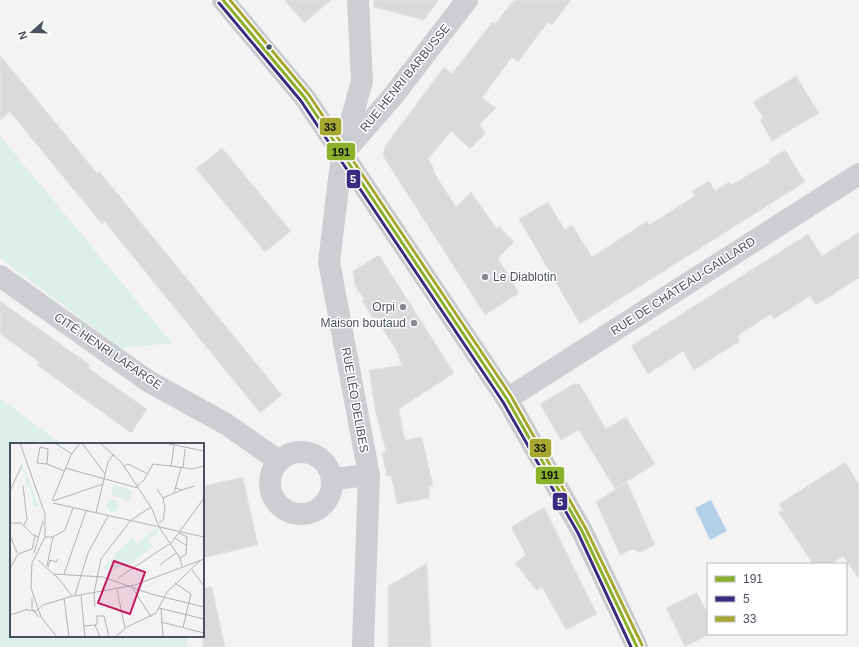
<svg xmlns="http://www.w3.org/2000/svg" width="859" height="647" viewBox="0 0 859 647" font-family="Helvetica,sans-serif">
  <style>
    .green { fill: #dcefe9 }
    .water { fill: #b5cfe8 }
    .building { fill: #dadadc; stroke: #e5e5e6 }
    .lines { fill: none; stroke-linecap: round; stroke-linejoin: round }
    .minor { stroke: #cdced1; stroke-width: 22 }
    .major { stroke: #cacbce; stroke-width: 22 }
    .bus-1-casing { stroke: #fff; stroke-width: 6 }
    .bus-2-casing { stroke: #fff; stroke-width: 6 }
    .bus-3-casing { stroke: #fff; stroke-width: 6 }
    .bus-1 { stroke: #8bb12a; stroke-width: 3 }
    .bus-2 { stroke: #3b2b80; stroke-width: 3 }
    .bus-3 { stroke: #a6a82f; stroke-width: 3 }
    .bus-dot { fill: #4c515e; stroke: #fff; stroke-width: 1.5 }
    .poi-dot { fill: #878a92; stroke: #fff; stroke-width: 1.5 }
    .labels { text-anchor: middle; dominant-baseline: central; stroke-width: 3; stroke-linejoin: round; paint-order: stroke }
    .street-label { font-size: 12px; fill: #4c515e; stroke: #fff }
    .poi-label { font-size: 12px; fill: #4c515e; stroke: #fff; text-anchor: end }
    .inset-road { fill: none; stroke: #b1b2b7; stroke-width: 1 }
    .view { fill: #c2185b; fill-opacity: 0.15; stroke: #c2185b; stroke-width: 2 }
    .inset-edge { fill: none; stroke: #4c515e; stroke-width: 2 }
    .line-badge { stroke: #fff; stroke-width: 1.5 }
    .badge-label { font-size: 11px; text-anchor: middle; font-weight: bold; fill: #fff }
    .pale-badge-label { font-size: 11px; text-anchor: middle; font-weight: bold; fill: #111 }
  </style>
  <rect width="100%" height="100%" fill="#f4f3f3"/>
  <!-- green -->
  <g class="green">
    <path d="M0 136 172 343 121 348 0 258Z"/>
    <path d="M0 398 61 444H11V636H186L188 647H0Z"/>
  </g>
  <!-- water -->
  <path class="water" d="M711 500 727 531 710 540 695 508Z"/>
  <!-- building -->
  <g class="building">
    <path d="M284 0H331L304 23Z"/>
    <path d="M374 0H439L424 20 373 7Z"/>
    <path d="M514 0H571L552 25 548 22 518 62 512 57 482 98 496 108 479 125 486 133 470 149 451 131 428 159 434 169 433 171 456 207 471 192 497 229 499 226 514 242 498 258 519 293 485 315 383 156 385 146 444 67 452 74 492 22 495 24Z"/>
    <path d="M0 55 97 173 99 171 282 395 260 413 104 221 102 224 10 112 0 120Z"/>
    <path d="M796 76 819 113 772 141 760 120 763 118 753 102Z"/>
    <path d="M222 148 291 231 265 252 196 169Z"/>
    <path d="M785 150 805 182 580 324 519 219 548 202 565 230 572 225 592 257 647 221 649 225 695 196 692 191 709 181 715 191 729 182 731 185 770 162 768 160Z"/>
    <path d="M859 232V278L816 305 810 296 774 319 771 314 737 336 740 341 694 370 683 351 648 374 631 346 808 234 822 256Z"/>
    <path d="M379 255 454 373 399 409 405 440 422 437 433 486 429 487 430 498 397 504 391 476H387L382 453 386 452 375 409 369 370 403 365 398 357 400 356 375 317 373 318 362 301 364 299 355 286 353 271Z"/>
    <path d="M0 301 90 365 88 368 147 409 131 433 37 365 39 362 0 334Z"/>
    <path d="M575 383 576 385 579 383 606 429 626 417 655 464 615 489 579 430 561 440 540 404Z"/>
    <path d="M845 462 859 484V579L843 556 831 564H813L778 512 783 510 779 504Z"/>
    <path d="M243 477 258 545 203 558V486Z"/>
    <path d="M627 482 655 545 640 552 633 549 620 555 596 502Z"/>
    <path d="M544 507 597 614 566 630 542 587 536 590 515 563 526 555 511 527Z"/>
    <path d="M427 563 431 647H388V586Z"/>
    <path d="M212 587 225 647H203V588Z"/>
    <path d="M697 593 708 614V635L685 647 666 608Z"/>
  </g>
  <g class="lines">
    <!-- minor -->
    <g class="minor">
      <path d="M358 0 362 81 342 154 329 262 369 475 363 647"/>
      <path d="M346 150 393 96 467 0"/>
      <path d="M0 276 148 381 226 424 279 461"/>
      <path d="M507 399 859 174"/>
      <circle cx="301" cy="483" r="31"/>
      <path d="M333 479 369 475"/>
    </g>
    <!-- major -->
    <path class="major" d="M223 0 305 98 507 399 582 531 637 647"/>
    <!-- bus-1 casing -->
    <g class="bus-1-casing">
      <path id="bus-1" d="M223 0 305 98 507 399 582 531 637 647"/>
    </g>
    <!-- bus-2 casing -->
    <g class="bus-2-casing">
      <path id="bus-2" d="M219 3 301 101 503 402 578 533 631 647"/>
    </g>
    <!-- bus-3 casing -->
    <g class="bus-3-casing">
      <path id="bus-3" d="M230 0 309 95 511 396 586 529 642 645"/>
    </g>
    <!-- bus-1 -->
    <use href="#bus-1" class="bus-1"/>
    <!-- bus-2 -->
    <use href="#bus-2" class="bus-2"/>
    <!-- bus-3 -->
    <use href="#bus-3" class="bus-3"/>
  </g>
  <!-- markers -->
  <circle class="bus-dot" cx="269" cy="47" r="3.5"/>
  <g class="poi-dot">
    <circle cx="485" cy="277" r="4"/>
    <circle cx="403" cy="307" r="4"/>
    <circle cx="414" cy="323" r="4"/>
  </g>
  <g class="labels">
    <!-- street labels -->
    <g class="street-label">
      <text transform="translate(405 78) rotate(-51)">RUE HENRI BARBUSSE</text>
      <text transform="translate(683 286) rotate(-33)">RUE DE CHÂTEAU-GAILLARD</text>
      <text transform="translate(108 351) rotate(34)">CITÉ HENRI LAFARGE</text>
      <text transform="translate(355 400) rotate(80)">RUE LÉO DELIBES</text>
    </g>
    <!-- poi labels -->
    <g class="poi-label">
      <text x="493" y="277" text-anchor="start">Le Diablotin</text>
      <text x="395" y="307">Orpi</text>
      <text x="406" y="323">Maison boutaud</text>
    </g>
  </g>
  <!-- overview -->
  <g transform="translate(10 443)">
    <rect width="194" height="194" fill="#f4f3f3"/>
    <path d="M12 24 15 27 29 65 20 61 23 60 20 45 16 41 15 30 11 28ZM104 42 122 48 119 58 101 52ZM97 63a6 6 0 1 1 12 0a6 6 0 1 1-12 0ZM147 85 149 94 146 91 138 97 146 108 142 104 122 120 106 125 105 128 94 126 93 129 94 123 105 114 104 112 122 95 127 101Z" fill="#dcefe9"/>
    <path class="inset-road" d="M10 0 35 71V94L22 120 21 145 31 174 47 194M45 0 62 11M72 0 95 31M90 0 112 20 142 66 149 84M155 0 194 8M164 3 161 23 182 26 194 23M37 21 38 6 30 4 27 20 37 21 54 28M114 23 118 21 138 31M55 25 128 45M173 25 175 6M13 43 17 76 14 82M127 43 134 37 143 21 161 23M147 46 153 55 155 65 153 77 149 80M172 47 184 43M0 48 12 22M165 50 172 47 166 45M153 55 164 50 171 25M42 58 61 12 70 0M43 58 93 41M43 60 194 94M86 70 98 19 104 11M0 80H11L23 92 29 94M149 84 170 115 172 123M169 90 177 94 176 111 170 115M0 92 7 110M35 94H43L55 87 63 65M165 95 177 103M160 102 194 55M24 110 33 78M8 111 22 106 25 93M28 117 49 136 62 153M150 122 166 110M37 123 43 94M38 124 40 117 46 119 48 116M0 126 8 111M182 127 194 143M44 131 93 134 141 151 194 164M54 131 76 68M108 135 159 101M165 140 181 151 173 184M122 144 141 174M107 147 115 185M65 152 78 110 98 73M71 152 75 194M22 155V166L29 174M54 155 59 194M85 164 84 150 91 116 121 77 141 64M149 165 194 176M151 166 153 194M17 167 26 168 33 162 59 154 125 142 194 116M0 172 18 166M151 179 194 190M85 182 87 181V173H94L99 194M74 183 85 182 90 194M105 194 117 184 146 170 157 149 191 117"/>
    <path class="view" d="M104 118 135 129 120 171 88 160Z"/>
    <rect width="194" height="194" class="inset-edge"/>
  </g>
  <g class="line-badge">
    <rect x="319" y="117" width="23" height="19" rx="4" fill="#a6a82f"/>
    <rect x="326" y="142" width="30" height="19" rx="4" fill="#8bb12a"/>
    <rect x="346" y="169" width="15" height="20" rx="4" fill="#3b2b80"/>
    <rect x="529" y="438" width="23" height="20" rx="4" fill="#a6a82f"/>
    <rect x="535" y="466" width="30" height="19" rx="4" fill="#8bb12a"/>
    <rect x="552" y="492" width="16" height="19" rx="4" fill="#3b2b80"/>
  </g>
  <g class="badge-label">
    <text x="353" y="183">5</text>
    <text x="560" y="506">5</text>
  </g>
  <g class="pale-badge-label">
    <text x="330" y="131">33</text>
    <text x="341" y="156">191</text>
    <text x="540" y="452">33</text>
    <text x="550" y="479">191</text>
  </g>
  <!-- legend -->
  <rect x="707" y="563" width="140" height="72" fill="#ffffff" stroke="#b7b9bf"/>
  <rect x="715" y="576" width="20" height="6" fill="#8bb12a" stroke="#b7b9bf"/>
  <text x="743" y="583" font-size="12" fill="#4c515e">191</text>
  <rect x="715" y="596" width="20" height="6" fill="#3b2b80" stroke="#b7b9bf"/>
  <text x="743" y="603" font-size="12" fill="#4c515e">5</text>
  <rect x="715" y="616" width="20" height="6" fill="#a6a82f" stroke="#b7b9bf"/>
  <text x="743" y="623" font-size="12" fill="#4c515e">33</text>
  <!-- north arrow -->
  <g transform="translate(32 32) rotate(250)" stroke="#ffffff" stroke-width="3" paint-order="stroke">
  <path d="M0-3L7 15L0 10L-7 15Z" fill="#4c515e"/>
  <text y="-6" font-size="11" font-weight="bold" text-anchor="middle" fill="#4c515e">N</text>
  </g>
</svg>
